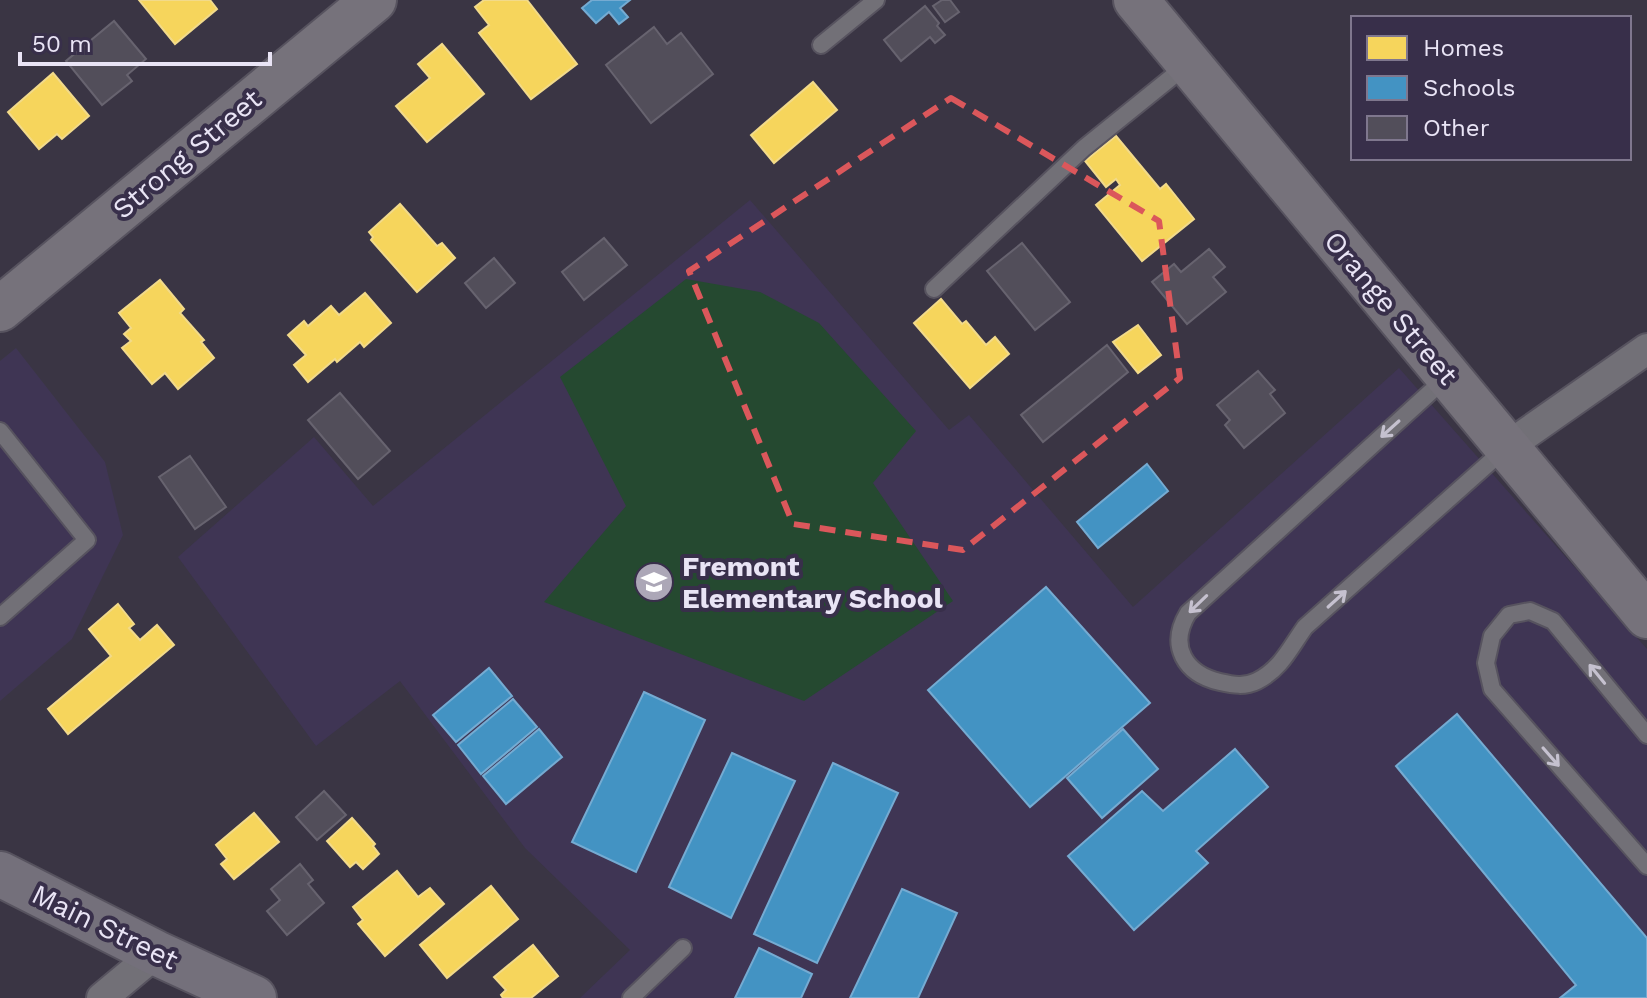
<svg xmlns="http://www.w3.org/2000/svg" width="1647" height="998" viewBox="0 0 1647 998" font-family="'Work Sans',sans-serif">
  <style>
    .built { fill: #3f3554 }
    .green { fill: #254930 }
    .homes { fill: #f6d55c; stroke: #f2da8a; stroke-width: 2 }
    .schools { fill: #4393c3; stroke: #75abd2; stroke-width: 2 }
    .building { fill: #524e5a; stroke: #67636f; stroke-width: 2 }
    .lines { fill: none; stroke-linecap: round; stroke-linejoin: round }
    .lane-casing { stroke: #57535f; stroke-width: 20 }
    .street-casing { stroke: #57535f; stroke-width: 34 }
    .secondary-casing { stroke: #57535f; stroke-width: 48 }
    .primary-casing { stroke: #57535f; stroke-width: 48 }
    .lane { stroke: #727077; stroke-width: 16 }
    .street { stroke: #727077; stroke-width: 30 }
    .secondary { stroke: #76727b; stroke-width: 44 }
    .primary { stroke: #74707b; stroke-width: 44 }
    .oneway { stroke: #c5c1cf }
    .marked { fill: none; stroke: #db575b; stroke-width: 6; stroke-dasharray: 16 10; stroke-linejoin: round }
    .labels { text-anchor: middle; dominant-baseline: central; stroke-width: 8; stroke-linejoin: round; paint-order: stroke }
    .street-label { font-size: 28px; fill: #e9e4f5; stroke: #382f4a }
    .poi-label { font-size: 28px; font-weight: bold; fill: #e9e4f5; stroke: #382f4a; text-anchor: start }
  </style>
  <rect width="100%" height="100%" fill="#3a3544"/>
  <!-- built -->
  <g class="built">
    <path d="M750 200 949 430 969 415 1133 607 1399 368 1647 649V998H580L630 950 525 848 400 681 316 746 178 557 314 437 373 506Z"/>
    <path d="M16 348 105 462 123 535 72 639 0 701V361Z"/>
  </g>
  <!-- green -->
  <path class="green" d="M686 279 760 292 819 323 916 431 873 483 953 601 804 701 544 602 626 506 560 377Z"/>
  <!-- homes -->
  <g class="homes">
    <path d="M139 0H210L217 9 175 44Z"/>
    <path d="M484 0H527L577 64 531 99 479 33 489 25 475 7Z"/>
    <path d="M442 44 484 94 427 142 396 106 430 78 418 64Z"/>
    <path d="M53 73 89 116 62 139 57 134 39 149 8 112Z"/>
    <path d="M813 82 837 110 774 163 751 135Z"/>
    <path d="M1116 136 1160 189 1166 184 1194 219 1142 261 1096 205 1120 185 1116 179 1106 187 1085 161Z"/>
    <path d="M400 204 437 246 442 243 455 258 417 292 371 240 373 237 369 232Z"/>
    <path d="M160 280 184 309 180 313 204 340 201 342 214 358 178 389 165 373 152 384 122 348 131 341 124 334 131 328 119 313Z"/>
    <path d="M365 293 391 323 364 347 360 342 337 362 335 359 308 382 294 365 306 355 288 335 304 321 308 326 331 306 339 315Z"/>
    <path d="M941 299 962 324 966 321 986 345 995 337 1009 354 970 388 914 323Z"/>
    <path d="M1138 325 1161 355 1138 373 1113 342Z"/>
    <path d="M118 604 134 624 129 628 140 640 157 625 174 645 68 734 48 709 111 656 89 629Z"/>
    <path d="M254 813 279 842 234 879 221 864 227 859 216 845Z"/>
    <path d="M352 818 375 844 373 846 379 854 363 869 356 862 350 867 327 841Z"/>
    <path d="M397 871 418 897 430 888 444 904 385 956 358 924 363 920 353 907Z"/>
    <path d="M491 886 518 919 447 978 420 945Z"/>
    <path d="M533 945 558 976 531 998H503L501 995 506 990 494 977Z"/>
  </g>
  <!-- schools -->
  <g class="schools">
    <path d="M592 0H630L620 8 628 17 619 24 609 12 596 23 582 8Z"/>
    <path d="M1147 464 1168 491 1098 548 1077 522Z"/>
    <path d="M1046 587 1150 703 1030 807 928 690Z"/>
    <path d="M489 668 512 696 456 742 433 715Z"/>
    <path d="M644 692 705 720 636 872 572 842Z"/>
    <path d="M513 699 537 727 481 774 458 745Z"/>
    <path d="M1457 714 1647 938V998H1560L1576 985 1396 766Z"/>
    <path d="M539 729 562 757 506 804 483 776Z"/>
    <path d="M1123 729 1158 769 1102 818 1067 778Z"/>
    <path d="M1235 749 1268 787 1196 851 1208 863 1134 930 1068 856 1142 791 1163 811Z"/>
    <path d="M732 753 795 781 731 918 669 887Z"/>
    <path d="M833 763 898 793 817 963 754 934Z"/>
    <path d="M902 889 957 913 918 998H850Z"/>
    <path d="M759 948 812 974 801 998H735Z"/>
  </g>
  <!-- building -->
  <g class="building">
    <path d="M942 0H950L959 12 945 22 933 6Z"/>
    <path d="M925 6 939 23 937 26 945 35 935 43 930 37 901 61 884 40Z"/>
    <path d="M114 21 146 59 127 75 132 81 102 105 66 61Z"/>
    <path d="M654 27 667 44 681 33 713 74 651 123 606 65Z"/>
    <path d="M604 238 627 265 584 300 562 272Z"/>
    <path d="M1022 243 1070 302 1035 330 987 271Z"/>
    <path d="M1209 249 1225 267 1213 277 1226 292 1187 324 1152 282 1174 264 1181 272Z"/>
    <path d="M494 258 515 283 486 308 465 283Z"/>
    <path d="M1107 345 1128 372 1043 442 1021 415Z"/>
    <path d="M1258 371 1275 390 1270 394 1285 413 1244 448 1225 425 1230 420 1217 405Z"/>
    <path d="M340 393 390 451 358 479 308 420Z"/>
    <path d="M190 456 226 507 195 529 159 477Z"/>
    <path d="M324 791 346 815 317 840 296 817Z"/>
    <path d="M300 864 313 880 308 884 324 903 287 935 267 911 280 900 271 889Z"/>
  </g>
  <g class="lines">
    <!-- lane casing -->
    <g class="lane-casing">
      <g id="lane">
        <path d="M821 45 876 0"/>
        <path d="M934 289 1084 148 1188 64"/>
        <path d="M1447 377 1188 613C1168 646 1185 674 1220 682 1233 685 1245 687 1257 681 1281 669 1290 648 1305 627L1507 447"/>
        <path d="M0 431 87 540 0 617"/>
        <path d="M1647 735 1553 621 1530 611 1509 615 1492 636 1486 663 1492 689 1647 866"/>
        <path d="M631 998 683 948"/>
      </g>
    </g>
    <!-- street casing -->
    <g class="street-casing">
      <g id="street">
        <path d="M1507 447 1647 349"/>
        <path d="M102 998 156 953"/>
      </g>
    </g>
    <!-- secondary casing -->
    <g class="secondary-casing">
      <g id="secondary">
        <path d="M1136 0 1647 616"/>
        <path d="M0 309 374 0"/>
      </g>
    </g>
    <!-- primary casing -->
    <g class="primary-casing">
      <path id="primary" d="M0 874 156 953 254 998"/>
    </g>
    <!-- lane -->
    <use href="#lane" class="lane"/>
    <!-- street -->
    <use href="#street" class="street"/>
    <!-- secondary -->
    <use href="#secondary" class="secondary"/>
    <!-- primary -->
    <use href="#primary" class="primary"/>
  </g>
  <!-- one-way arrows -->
  <defs><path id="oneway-shaft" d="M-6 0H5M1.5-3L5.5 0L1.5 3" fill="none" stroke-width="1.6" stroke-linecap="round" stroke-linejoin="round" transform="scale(2)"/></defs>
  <g class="oneway">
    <use href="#oneway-shaft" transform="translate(1390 429) rotate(138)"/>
    <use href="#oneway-shaft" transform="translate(1337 599) rotate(-42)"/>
    <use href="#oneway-shaft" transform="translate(1198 604) rotate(136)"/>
    <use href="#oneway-shaft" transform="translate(1597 674) rotate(-129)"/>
    <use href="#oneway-shaft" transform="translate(1551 757) rotate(49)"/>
  </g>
  <!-- marked area -->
  <path class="marked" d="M951 98 1159 221 1180 378 963 550 793 524 689 271Z"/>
  <!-- icons -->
  <defs>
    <g id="school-disc" transform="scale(2)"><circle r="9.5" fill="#aca7b7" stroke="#382f4a"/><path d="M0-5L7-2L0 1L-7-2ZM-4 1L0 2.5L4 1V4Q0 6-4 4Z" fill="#fff"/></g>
  </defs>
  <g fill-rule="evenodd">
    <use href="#school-disc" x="654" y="582"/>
  </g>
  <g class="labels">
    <!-- street labels -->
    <g class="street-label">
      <text transform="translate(187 154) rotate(-40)">Strong Street</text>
      <text transform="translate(1391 308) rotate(50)">Orange Street</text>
      <text transform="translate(105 927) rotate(26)">Main Street</text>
    </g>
    <!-- poi labels -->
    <g class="poi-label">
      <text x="682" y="566">Fremont<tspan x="682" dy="32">Elementary School</tspan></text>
    </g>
  </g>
  <!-- legend -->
  <rect x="1351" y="16" width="280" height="144" fill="#382f4a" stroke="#7f778e" stroke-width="2"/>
  <rect x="1367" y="36" width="40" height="24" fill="#f6d55c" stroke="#7f778e" stroke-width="2"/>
  <text x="1423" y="56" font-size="24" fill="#e9e4f5">Homes</text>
  <rect x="1367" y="76" width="40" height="24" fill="#4393c3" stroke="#7f778e" stroke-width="2"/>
  <text x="1423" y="96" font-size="24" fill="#e9e4f5">Schools</text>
  <rect x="1367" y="116" width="40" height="24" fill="#524e5a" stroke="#7f778e" stroke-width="2"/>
  <text x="1423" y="136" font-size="24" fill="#e9e4f5">Other</text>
  <!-- scale -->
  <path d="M20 52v12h250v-12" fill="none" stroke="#e9e4f5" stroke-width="4"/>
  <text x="32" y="52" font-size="24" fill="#e9e4f5" stroke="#382f4a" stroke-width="6" paint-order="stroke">50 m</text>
</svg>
